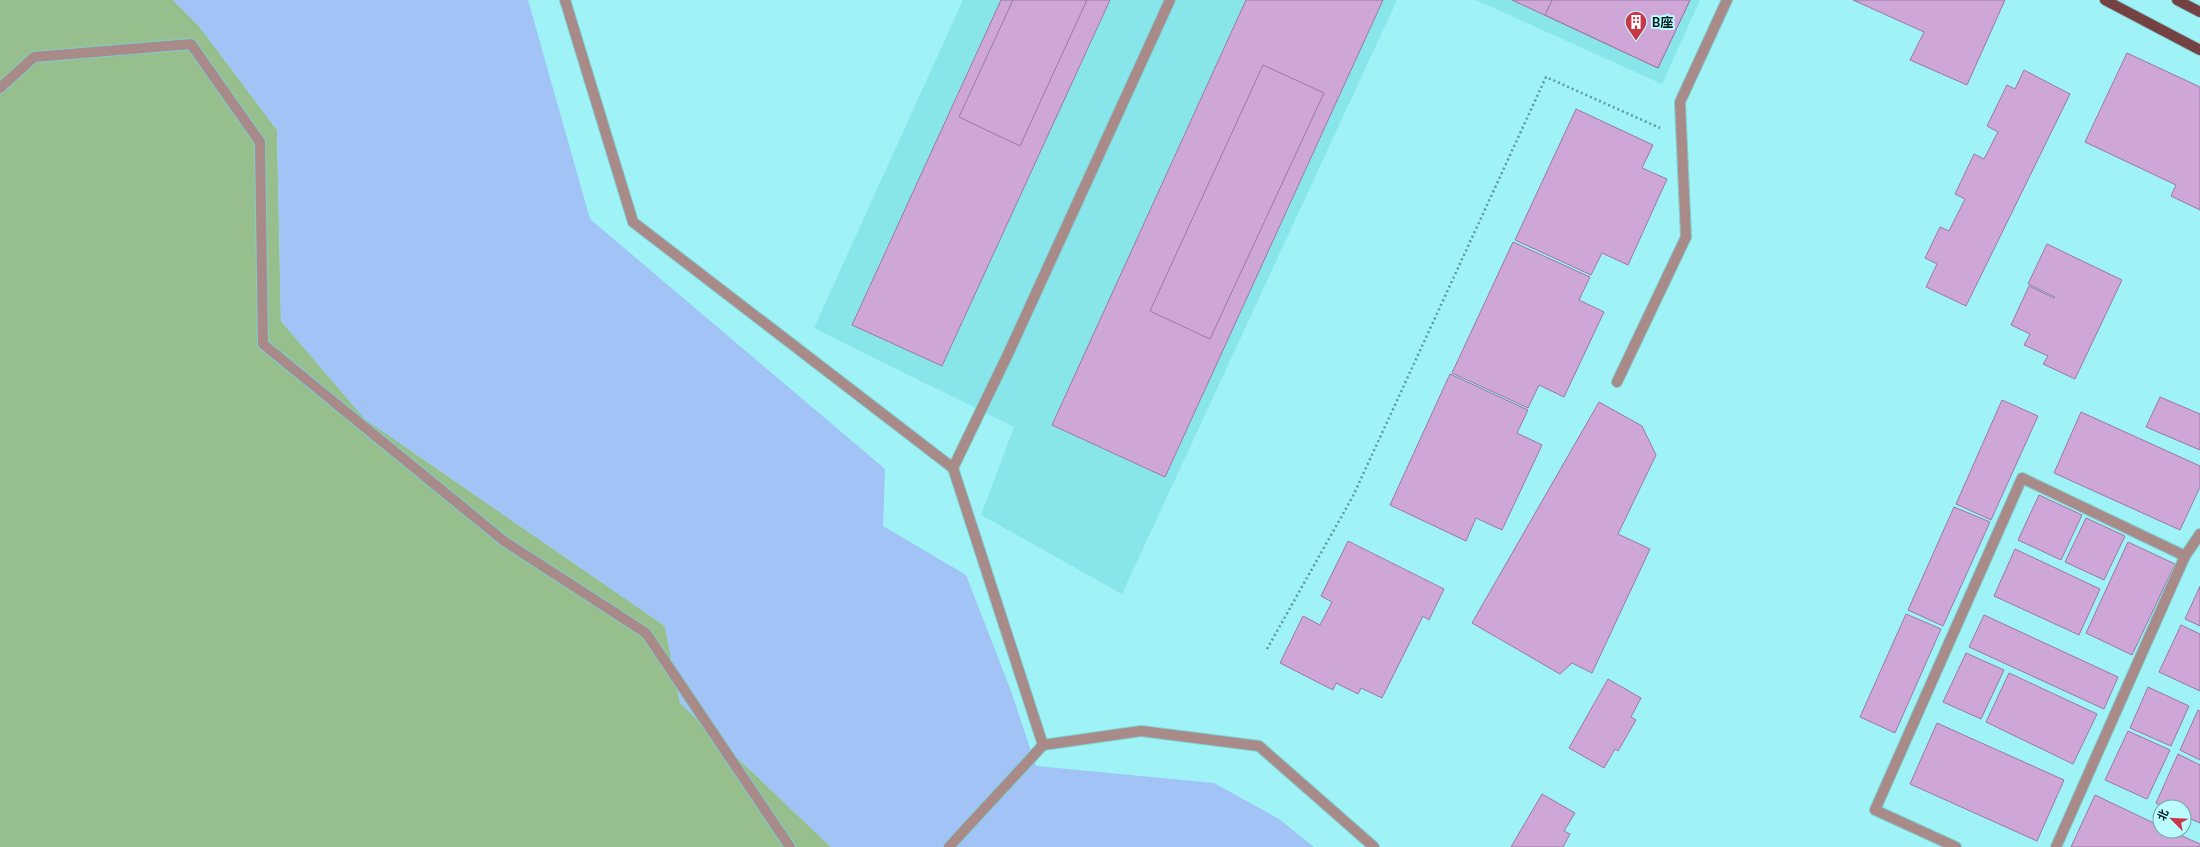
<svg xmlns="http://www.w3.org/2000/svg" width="2200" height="847" viewBox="0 0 2200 847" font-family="'DM Sans','Noto Sans SC',sans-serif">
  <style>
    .built { fill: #88e6eb }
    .forest { fill: #97bf8e }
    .water { fill: #a2c3f6 }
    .building { fill: #cea7d8; stroke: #9c77a5 }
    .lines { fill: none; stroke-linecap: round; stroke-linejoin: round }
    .minor-casing { stroke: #82cccf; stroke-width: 12 }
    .major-casing { stroke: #82cccf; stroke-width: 12 }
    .path { stroke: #5c999c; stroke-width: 2.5; stroke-dasharray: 2 3; stroke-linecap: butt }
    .minor { stroke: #a88a89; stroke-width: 10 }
    .major { stroke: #744243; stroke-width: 10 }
    .labels { text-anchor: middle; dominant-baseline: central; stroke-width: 4; stroke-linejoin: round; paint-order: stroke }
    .poi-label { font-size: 13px; font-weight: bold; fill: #001e20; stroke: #bbfcff; text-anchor: start }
  </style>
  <rect width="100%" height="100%" fill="#9ff2f5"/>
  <!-- built -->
  <g class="built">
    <path d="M963 0H1397L1122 594 981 515 1014 427 814 328Z"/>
    <path d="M1476 0H1700L1662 84Z"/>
  </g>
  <!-- forest -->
  <path class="forest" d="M0 0H173L199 26 277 130 281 321 365 419 665 626 680 703 831 847H0Z"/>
  <!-- water -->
  <path class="water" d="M173 0H528L590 219 885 469 883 526 966 575 1011 691 1036 766 1214 783 1279 819 1314 847H831L680 703 665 626 365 419 281 321 277 130 199 26Z"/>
  <!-- building -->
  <g class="building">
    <path d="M1001 0H1110L942 366 852 325Z"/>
    <path d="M1013 0H1087L1020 146 959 117Z"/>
    <path d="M1246 0H1383L1165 477 1052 425Z"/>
    <path d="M1512 0H1690L1658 68Z"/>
    <path d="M1552 0H1690L1658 68 1545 15Z"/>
    <path d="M1853 0H2005L1967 85 1910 60 1924 32Z"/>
    <path d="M2127 53 2200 87V210L2171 196 2176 185 2085 142Z"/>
    <path d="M1263 65 1324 93 1210 339 1150 311Z"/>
    <path d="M2024 70 2070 94 1966 306 1926 287 1937 264 1925 258 1940 227 1949 231 1965 199 1955 194 1974 154 1984 159 1998 132 1987 126 2007 85 2015 89Z"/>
    <path d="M1576 109 1653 145 1642 168 1667 179 1628 265 1602 253 1591 275 1515 240Z"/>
    <path d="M1513 242 1590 277 1579 300 1604 312 1564 397 1539 385 1528 408 1452 373Z"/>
    <path d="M2047 244 2122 280 2075 379 2043 364 2048 356 2024 345 2030 334 2011 325 2029 286 2054 298 2055 297 2028 284Z"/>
    <path d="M1450 374 1528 410 1517 433 1542 445 1502 530 1476 518 1466 541 1390 505Z"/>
    <path d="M2160 397 2200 414V450L2146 427Z"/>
    <path d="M2002 400 2038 416 1991 520 1956 504Z"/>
    <path d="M1599 402 1642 426 1656 455 1618 534 1650 549 1592 673 1572 663 1560 674 1472 623Z"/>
    <path d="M2081 412 2200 466V487L2180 530 2054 473Z"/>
    <path d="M2039 495 2082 515 2061 560 2018 540Z"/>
    <path d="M1954 507 1990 522 1943 626 1908 610Z"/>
    <path d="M2086 518 2125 536 2104 580 2065 562Z"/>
    <path d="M1348 541 1444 589 1429 620 1423 616 1382 698 1361 688 1358 694 1336 683 1333 690 1280 663 1303 616 1320 625 1332 602 1321 596Z"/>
    <path d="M2128 542 2175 564 2132 655 2086 633Z"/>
    <path d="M2015 549 2100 589 2079 635 1994 596Z"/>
    <path d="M2200 586V626L2185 619Z"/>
    <path d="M1906 614 1941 629 1895 733 1860 717Z"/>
    <path d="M1984 615 2118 677 2104 709 1969 647Z"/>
    <path d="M2181 625 2200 634V691L2159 672Z"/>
    <path d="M1966 653 2004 670 1981 719 1943 702Z"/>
    <path d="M2009 673 2097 714 2073 764 1986 722Z"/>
    <path d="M1608 679 1641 698 1631 717 1636 720 1618 751 1615 749 1604 768 1569 748Z"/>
    <path d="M2148 687 2189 706 2171 746 2130 728Z"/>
    <path d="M2198 710 2200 711V760L2180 750Z"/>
    <path d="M1937 723 2064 780 2037 841 1910 784Z"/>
    <path d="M2128 731 2170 750 2147 799 2105 780Z"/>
    <path d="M2178 754 2200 765V823L2184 816V807H2165L2156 803Z"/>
    <path d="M1542 794 1575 813 1564 831 1570 834 1563 847H1511Z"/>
    <path d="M2095 795 2160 826V831H2171L2200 844V847H2071Z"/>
  </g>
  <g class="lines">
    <!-- minor casing -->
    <g class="minor-casing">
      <g id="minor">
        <path d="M565 0 633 222 953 468 1043 745 949 847"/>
        <path d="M0 88 34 57 191 44 260 142 263 344 504 541 646 633 790 847"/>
        <path d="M1617 382 1686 237 1680 102 1727 0"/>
        <path d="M953 468 1009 352 1170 0"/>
        <path d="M2185 556 2200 534"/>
        <path d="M1043 745 1141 731 1259 746 1374 847"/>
        <path d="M1956 847 1875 810 2022 478 2185 556 2056 847"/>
      </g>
    </g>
    <!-- major casing -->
    <g class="major-casing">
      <g id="major">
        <path d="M2105 0 2200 50"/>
        <path d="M2177 0 2200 12"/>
      </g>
    </g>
    <!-- path -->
    <path class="path" d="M1267 649 1353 496 1546 77 1660 128"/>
    <!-- minor -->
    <use href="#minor" class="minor"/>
    <!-- major -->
    <use href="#major" class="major"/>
  </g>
  <!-- icons -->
  <defs>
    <g id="building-pin" transform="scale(1.15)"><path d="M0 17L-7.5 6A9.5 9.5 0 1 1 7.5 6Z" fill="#c83747" stroke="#bbfcff"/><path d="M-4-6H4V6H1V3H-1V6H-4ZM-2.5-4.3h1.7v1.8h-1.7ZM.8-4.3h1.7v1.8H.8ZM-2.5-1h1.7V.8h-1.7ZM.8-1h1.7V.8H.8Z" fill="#fff"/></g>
  </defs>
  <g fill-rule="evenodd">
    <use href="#building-pin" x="1636" y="22"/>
  </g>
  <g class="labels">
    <!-- poi labels -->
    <g class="poi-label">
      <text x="1652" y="22">B座</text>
    </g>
  </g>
  <!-- north arrow -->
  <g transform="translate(2172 819) rotate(294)"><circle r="19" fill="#bbfcff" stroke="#70a3a6"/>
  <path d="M0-3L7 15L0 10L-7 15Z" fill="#c83747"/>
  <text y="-6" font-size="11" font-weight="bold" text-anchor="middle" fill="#001e20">北</text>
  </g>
</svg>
